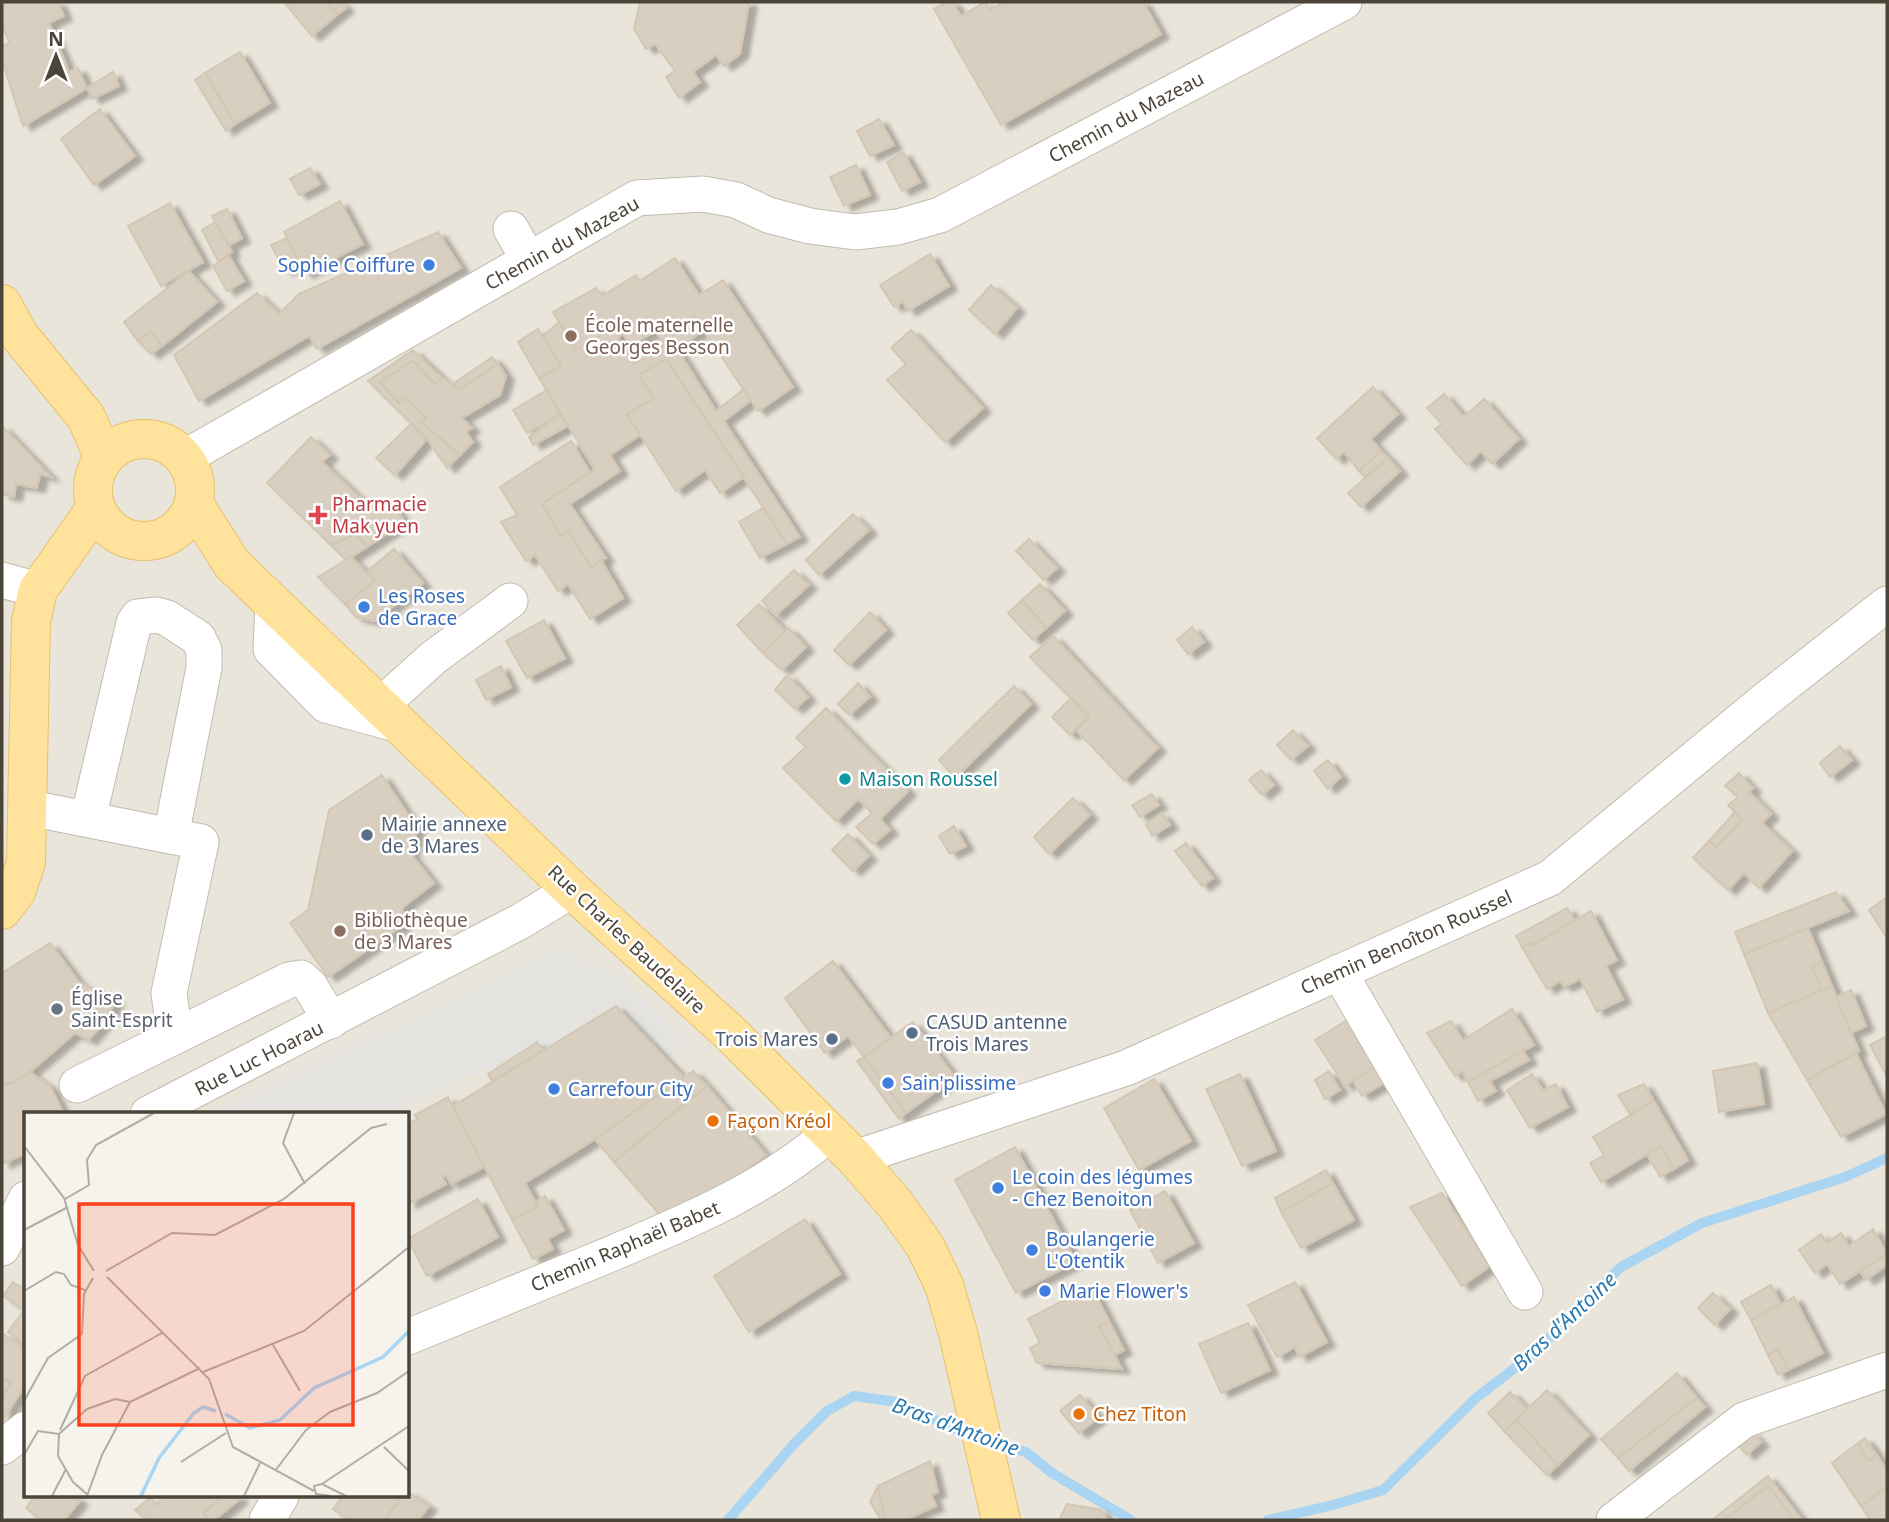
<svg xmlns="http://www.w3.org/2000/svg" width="1889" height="1522" viewBox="0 0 1889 1522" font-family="'Noto Sans',sans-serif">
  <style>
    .residential { fill: #eae5da; fill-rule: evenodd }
    .parking { fill: #e5e3e0 }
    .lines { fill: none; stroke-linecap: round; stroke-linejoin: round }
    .stream { stroke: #a9d4f2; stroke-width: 10 }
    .building { fill: #d8cfc1; stroke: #d3c7b4; stroke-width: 2; filter: url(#shadow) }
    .minor-casing { stroke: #c2bbae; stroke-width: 37 }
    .major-casing { stroke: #e6c16a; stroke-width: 40 }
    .minor { stroke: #fff; stroke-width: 35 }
    .major { stroke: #ffe39c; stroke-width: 38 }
    .shop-dot { fill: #3f7fe0; stroke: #fff; stroke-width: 2.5 }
    .education-dot { fill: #8d6e63; stroke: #fff; stroke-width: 2.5 }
    .health-dot { fill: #e0444e; stroke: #fff; stroke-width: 2.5 }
    .culture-dot { fill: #0f9aa8; stroke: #fff; stroke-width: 2.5 }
    .service-dot { fill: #5c6f8a; stroke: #fff; stroke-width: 2.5 }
    .worship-dot { fill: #6b7280; stroke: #fff; stroke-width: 2.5 }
    .food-dot { fill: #e8710a; stroke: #fff; stroke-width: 2.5 }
    .labels { text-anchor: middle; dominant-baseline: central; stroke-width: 5; stroke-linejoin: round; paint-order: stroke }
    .street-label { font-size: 19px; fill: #4b4439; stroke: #fff }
    .shop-label { font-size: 19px; fill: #366cbe; stroke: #fff; text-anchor: start }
    .education-label { font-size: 19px; fill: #785e54; stroke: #fff; text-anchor: start }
    .health-label { font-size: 19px; fill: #be3a42; stroke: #fff; text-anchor: start }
    .culture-label { font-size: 19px; fill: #0d838f; stroke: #fff; text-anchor: start }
    .service-label { font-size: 19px; fill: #4e5e75; stroke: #fff; text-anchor: start }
    .worship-label { font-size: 19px; fill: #5b616d; stroke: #fff; text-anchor: start }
    .food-label { font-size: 19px; fill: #c56008; stroke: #fff; text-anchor: start }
    .water-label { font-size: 21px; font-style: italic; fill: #2e7ab2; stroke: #fff }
    .inset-river { fill: none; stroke: #a9d4f2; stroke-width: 3.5 }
    .inset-road { fill: none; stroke: #b2ada4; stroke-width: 2 }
    .view { fill: #fc3f1d; fill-opacity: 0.15; stroke: #fc3f1d; stroke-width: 3.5 }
    .inset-edge { fill: none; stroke: #4b4439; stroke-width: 3.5 }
  </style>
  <defs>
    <filter id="shadow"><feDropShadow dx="8" dy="4.5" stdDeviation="2" flood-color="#0004"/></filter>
  </defs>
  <rect width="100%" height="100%" fill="#f6f3ec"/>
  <!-- residential -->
  <path class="residential" d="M2 2H1887V1520H2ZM26 1114H408V1496H26Z"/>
  <!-- parking -->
  <path class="parking" d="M561 947 582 960 619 976 687 1040 667 1060 615 1006 543 1050 536 1042 500 1066 458 1080 385 1114H212Z"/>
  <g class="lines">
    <!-- stream -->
    <g class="stream">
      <path d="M992 1443 1026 1452 1052 1473 1131 1520"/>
      <path d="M728 1520 794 1444 827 1411 854 1396 897 1402 973 1437"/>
      <path d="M1268 1520 1333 1505 1383 1490 1476 1398 1534 1353 1621 1267 1702 1223 1845 1177 1887 1158"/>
    </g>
  </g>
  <!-- building -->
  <g class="building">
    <path d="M2 2H58L64 16 49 23 69 72 78 68 87 88 23 126 2 60V46L10 43 2 25Z"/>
    <path d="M284 2H327L338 14 312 36Z"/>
    <path d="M327 2H341L346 8 338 14Z"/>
    <path d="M640 2H749L740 54 724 66 716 55 693 72 700 82 679 98 666 77 675 71 655 44 646 49 634 29Z"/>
    <path d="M947 2H953L961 16 985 2 990 10 1004 2H1143L1161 34 1001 125 934 9Z"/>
    <path d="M240 52 270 103 235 124 205 73Z"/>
    <path d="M113 72 119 86 92 99 87 88Z"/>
    <path d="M205 73 235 124 226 131 195 80Z"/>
    <path d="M100 109 135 156 94 185 61 139Z"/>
    <path d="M879 119 894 145 870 156 857 131Z"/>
    <path d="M903 152 920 182 902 191 887 162Z"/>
    <path d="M856 165 870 195 844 206 830 177Z"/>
    <path d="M310 168 320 184 299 195 290 179Z"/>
    <path d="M340 201 363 244 305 274 284 232Z"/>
    <path d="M170 203 203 262 161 286 128 226Z"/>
    <path d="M227 209 242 238 228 246 212 216Z"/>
    <path d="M216 222 232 252 218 261 202 230Z"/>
    <path d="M438 232 461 268 317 349 309 336 199 401 174 355 257 293 279 314 299 294Z"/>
    <path d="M287 238 300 264 285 271 271 245Z"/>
    <path d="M930 254 949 286 908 311 903 302 894 307 880 285Z"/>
    <path d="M229 256 244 281 227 291 213 266Z"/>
    <path d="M675 258 699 295 723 280 793 387 758 411 694 316 675 331 670 322 631 346 617 325 576 350 553 312 596 288 602 296 636 275 640 281Z"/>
    <path d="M189 271 217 302 162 346 151 331 138 341 124 322Z"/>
    <path d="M991 285 1017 308 995 334 969 310Z"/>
    <path d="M694 316 704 329 678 350 716 411 744 389 751 400 724 421 800 537 787 544 666 359 639 375 654 398 627 414 640 435 610 455 620 471 570 504 606 558 591 567 568 531 561 536 542 504 595 469 539 378 561 366 543 336 559 322 576 350 617 325 622 332 618 339 634 364 665 344 655 331 670 322 675 331Z"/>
    <path d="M538 329 561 366 539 378 518 342Z"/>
    <path d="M911 330 983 408 945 442 887 380 906 364 891 348Z"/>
    <path d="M151 331 162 346 151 354 138 341Z"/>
    <path d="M413 350 442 378 435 384 413 361 380 382 399 403 405 397 426 418 421 422 460 455 447 468 427 439 368 381Z"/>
    <path d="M492 357 498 364 460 389 453 384Z"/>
    <path d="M666 359 744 477 720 493 705 470 676 491 627 414 654 398 639 375Z"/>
    <path d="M413 361 435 384 442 378 460 389 498 364 506 376 500 395 462 418 472 428 466 432 473 442 460 455 421 422 426 418 405 397 399 403 380 382Z"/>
    <path d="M1373 387 1398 414 1371 439 1381 451 1359 471 1344 452 1336 459 1317 438Z"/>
    <path d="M547 390 560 414 527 433 513 410Z"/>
    <path d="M1444 394 1464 417 1484 399 1519 439 1492 464 1481 451 1467 465 1435 429 1442 424 1427 408Z"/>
    <path d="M560 414 568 426 533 445 529 437Z"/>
    <path d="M411 424 427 439 395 475 376 458Z"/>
    <path d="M2 426 51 477 40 474 37 488 16 484 14 497 2 494Z"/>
    <path d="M311 437 330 455 322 462 376 513 392 503 405 522 367 547 356 534 331 545 267 483Z"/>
    <path d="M571 441 590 472 542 504 561 536 568 531 591 567 601 560 623 598 590 619 568 584 558 591 535 555 526 561 501 522 517 515 500 487Z"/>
    <path d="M1381 451 1388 458 1365 477 1359 471Z"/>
    <path d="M1388 458 1400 471 1361 507 1348 493Z"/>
    <path d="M763 508 787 544 760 558 739 522Z"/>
    <path d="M853 514 869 530 819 575 806 560Z"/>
    <path d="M356 534 367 547 346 560 331 545Z"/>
    <path d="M1029 539 1057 568 1044 580 1016 551Z"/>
    <path d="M394 549 423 583 374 621 356 617 345 604 375 581 366 572Z"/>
    <path d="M351 557 375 581 345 604 318 577Z"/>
    <path d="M794 570 809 585 776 615 762 601Z"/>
    <path d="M1040 584 1065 611 1046 628 1022 600Z"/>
    <path d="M1022 600 1046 628 1033 640 1008 613Z"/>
    <path d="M759 604 786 632 763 653 737 625Z"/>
    <path d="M870 612 886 630 849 665 834 650Z"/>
    <path d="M544 620 565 658 527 678 506 641Z"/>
    <path d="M1192 627 1204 642 1188 654 1177 640Z"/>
    <path d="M788 628 806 647 782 670 763 653Z"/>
    <path d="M1053 636 1158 748 1124 780 1076 730 1089 717 1030 657Z"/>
    <path d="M501 666 511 687 486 700 476 680Z"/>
    <path d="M787 675 808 697 795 709 775 690Z"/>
    <path d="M858 683 870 697 849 715 838 704Z"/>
    <path d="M1014 686 1031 704 955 778 939 760Z"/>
    <path d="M1071 698 1089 717 1070 735 1052 717Z"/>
    <path d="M826 708 908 791 880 819 890 830 873 844 856 827 872 813 858 799 836 821 783 768 806 747 796 738Z"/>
    <path d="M1293 730 1308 746 1291 760 1277 745Z"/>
    <path d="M1840 746 1852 760 1830 777 1820 763Z"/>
    <path d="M1328 760 1341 777 1328 789 1314 771Z"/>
    <path d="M1261 770 1274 785 1262 795 1249 780Z"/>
    <path d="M1739 773 1753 788 1749 792 1771 814 1762 823 1792 851 1759 888 1744 873 1728 890 1693 858 1709 841 1716 847 1742 820 1728 805 1738 797 1725 786Z"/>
    <path d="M382 775 417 828 411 854 434 883 403 907 402 926 328 977 290 923 308 910 329 810Z"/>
    <path d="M1152 794 1159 805 1140 817 1132 805Z"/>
    <path d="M1073 798 1090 815 1049 854 1034 837Z"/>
    <path d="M1735 812 1742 820 1716 847 1709 841Z"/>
    <path d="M1162 813 1170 825 1152 836 1146 824Z"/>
    <path d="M954 826 966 846 950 854 939 836Z"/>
    <path d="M848 834 869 856 853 871 832 850Z"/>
    <path d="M1186 843 1213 878 1202 886 1175 851Z"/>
    <path d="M1836 892 1849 911 1744 954 1735 932Z"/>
    <path d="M1887 897V938L1869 910Z"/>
    <path d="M1567 908 1575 921 1531 946 1530 943 1522 947 1516 936Z"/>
    <path d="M1591 911 1617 960 1606 966 1623 999 1597 1012 1580 979 1564 987 1560 981 1547 989 1522 947 1530 943 1531 946Z"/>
    <path d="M1808 928 1822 962 1812 966 1822 991 1768 1013 1744 954Z"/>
    <path d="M50 943 80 983 116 999 107 1019 89 1040 75 1033 30 1072 13 1083 2 1084V973Z"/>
    <path d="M833 961 891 1038 864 1057 848 1036 825 1053 785 998Z"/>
    <path d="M1822 962 1832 986 1822 991 1812 966Z"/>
    <path d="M1832 986 1859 1051 1807 1080 1768 1013Z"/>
    <path d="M1851 990 1866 1026 1851 1033 1836 997Z"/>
    <path d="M616 1006 684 1078 586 1145 525 1183 538 1206 512 1220 453 1106Z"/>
    <path d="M1512 1009 1534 1045 1468 1082 1462 1071 1455 1076 1427 1033 1451 1021 1463 1040Z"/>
    <path d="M1349 1019 1377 1066 1345 1086 1315 1040Z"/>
    <path d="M913 1022 955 1077 906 1113 864 1057Z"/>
    <path d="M1887 1036V1077L1870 1045Z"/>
    <path d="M537 1042 543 1050 492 1081 488 1074Z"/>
    <path d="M1523 1051 1529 1060 1490 1081 1496 1091 1478 1101 1468 1082Z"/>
    <path d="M1856 1053 1886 1114 1841 1137 1807 1080Z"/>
    <path d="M864 1057 906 1113 899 1119 857 1061Z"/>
    <path d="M1757 1063 1764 1104 1719 1112 1713 1071Z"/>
    <path d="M1377 1066 1386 1082 1362 1096 1353 1081Z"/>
    <path d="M693 1071 707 1086 614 1162 595 1139Z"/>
    <path d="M1329 1071 1340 1090 1325 1099 1315 1080Z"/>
    <path d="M30 1072 50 1086 64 1114H26V1153L2 1164V1084L13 1083Z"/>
    <path d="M1240 1074 1276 1151 1242 1166 1206 1089Z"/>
    <path d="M1532 1074 1543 1090 1556 1084 1568 1107 1530 1128 1507 1090Z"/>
    <path d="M1154 1079 1191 1141 1139 1170 1104 1108Z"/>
    <path d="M1644 1084 1654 1101 1630 1114 1618 1095Z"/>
    <path d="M707 1086 766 1155 715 1197 660 1215 614 1162Z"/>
    <path d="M448 1097 484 1167 451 1184 446 1175 442 1177 446 1184 408 1204V1124L417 1119 415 1115Z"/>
    <path d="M1654 1101 1688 1160 1674 1169 1661 1146 1601 1182 1590 1163 1604 1155 1593 1137Z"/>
    <path d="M1661 1146 1674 1169 1660 1177 1647 1154Z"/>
    <path d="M1015 1147 1076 1262 1016 1293 955 1180Z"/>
    <path d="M1326 1170 1333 1183 1281 1212 1275 1198Z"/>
    <path d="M1333 1183 1354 1220 1301 1248 1281 1212Z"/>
    <path d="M1165 1191 1194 1243 1158 1263 1130 1210Z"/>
    <path d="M1442 1193 1490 1266 1462 1286 1410 1207Z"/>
    <path d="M545 1196 564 1230 548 1239 553 1249 533 1259 512 1220 538 1206 536 1202Z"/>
    <path d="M478 1199 498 1237 427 1276 408 1239Z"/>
    <path d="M805 1219 840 1274 749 1332 714 1276Z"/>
    <path d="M1873 1229 1887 1254 1840 1284 1827 1264 1815 1273 1799 1250 1821 1234 1827 1243 1841 1233 1849 1246Z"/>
    <path d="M1887 1254V1265L1866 1280 1860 1271Z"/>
    <path d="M13 1282 26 1291V1340L24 1343 8 1332 24 1310 3 1296Z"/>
    <path d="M1295 1282 1327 1342 1299 1357 1295 1347 1277 1357 1248 1305Z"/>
    <path d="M1771 1285 1781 1304 1751 1320 1741 1302Z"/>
    <path d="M1091 1286 1109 1321 1099 1326 1122 1369 1037 1363 1030 1348 1040 1343 1028 1319Z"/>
    <path d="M1713 1293 1730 1309 1715 1325 1698 1308Z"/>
    <path d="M1794 1297 1823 1353 1788 1370 1778 1349 1768 1355 1751 1320Z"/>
    <path d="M1109 1321 1124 1350 1115 1355 1099 1326Z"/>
    <path d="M1248 1323 1270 1370 1221 1393 1199 1344Z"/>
    <path d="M2 1333 21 1346 20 1349 26 1353V1383L2 1422V1397L11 1383 2 1377Z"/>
    <path d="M1778 1349 1788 1370 1778 1375 1768 1355Z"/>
    <path d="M1677 1373 1697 1398 1618 1458 1601 1439Z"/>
    <path d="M2 1377 11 1383 2 1397Z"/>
    <path d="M1547 1390 1589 1435 1558 1465 1516 1420Z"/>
    <path d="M1510 1392 1527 1409 1505 1432 1488 1413Z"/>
    <path d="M1080 1395 1099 1417 1079 1433 1060 1411Z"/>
    <path d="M1697 1398 1705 1407 1629 1471 1618 1458Z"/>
    <path d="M1516 1420 1558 1465 1547 1475 1505 1432Z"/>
    <path d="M1751 1432 1761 1442 1747 1455 1736 1443Z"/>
    <path d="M1865 1438 1877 1455 1868 1461 1858 1443Z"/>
    <path d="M1858 1443 1868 1461 1877 1455 1887 1471V1487L1861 1506 1832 1463Z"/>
    <path d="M930 1461 938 1492 931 1495 936 1506 905 1520H885L878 1486Z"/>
    <path d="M1768 1476 1802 1520H1790L1793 1518 1768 1486 1724 1520H1712Z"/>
    <path d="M878 1486 885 1520H881L870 1502Z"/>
    <path d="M1768 1486 1793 1518 1790 1520H1724Z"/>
    <path d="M1887 1487V1520H1870L1861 1506Z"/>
    <path d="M408 1492 429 1506 418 1520H384L402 1496H408Z"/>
    <path d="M35 1496H73L80 1501 64 1520H41L26 1508Z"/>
    <path d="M167 1496H224L203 1513 209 1520H147L135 1510 151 1497 156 1505Z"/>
    <path d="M224 1496H237L240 1499 214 1520H209L203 1513Z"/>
    <path d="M343 1496H402L384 1520H349L333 1509Z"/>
    <path d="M1067 1504 1101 1510 1108 1520H1059Z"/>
  </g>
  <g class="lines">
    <!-- minor casing -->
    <g class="minor-casing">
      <g id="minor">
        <path d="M511 229 529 260"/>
        <path d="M184 458 637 198 703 194 736 200 768 215 810 226 855 232 898 227 940 215 1344 2"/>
        <path d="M2 580 38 590"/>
        <path d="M273 603 271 649 326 705 400 725"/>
        <path d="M381 705 433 658 510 601"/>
        <path d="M27 810 45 811 201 842 169 993 175 1036"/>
        <path d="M88 819 134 623 138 617 157 615 167 618 198 638 204 650V668L171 836"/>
        <path d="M1339 972 1525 1292"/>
        <path d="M77 1085 289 980 301 978 310 986 331 1021"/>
        <path d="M148 1114 521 921 572 890"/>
        <path d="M855 1158 1126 1068 1550 878 1765 700 1887 604"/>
        <path d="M2 1248 26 1199"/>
        <path d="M408 1337C472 1311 536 1284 601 1258 682 1224 763 1191 830 1133"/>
        <path d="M2 1447 26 1429"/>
        <path d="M267 1520 281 1496"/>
        <path d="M1614 1520 1744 1420 1887 1370"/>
      </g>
    </g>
    <!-- major casing -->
    <g class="major-casing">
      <g id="major">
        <path d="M2 304 19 335 86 417 104 458"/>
        <circle cx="144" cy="490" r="51"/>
        <path d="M194 504 232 564 572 890 730 1033 855 1158 895 1204 925 1246 944 1285 958 1333 1001 1520"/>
        <path d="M2 910 16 892 26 862 31 621 38 590 96 508"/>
      </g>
    </g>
    <!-- minor -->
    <use href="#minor" class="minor"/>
    <!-- major -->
    <use href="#major" class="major"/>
  </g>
  <!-- markers -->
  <g class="shop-dot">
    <circle cx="429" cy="265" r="7"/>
    <circle cx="364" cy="607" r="7"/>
    <circle cx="888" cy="1083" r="7"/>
    <circle cx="554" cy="1089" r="7"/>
    <circle cx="998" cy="1188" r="7"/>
    <circle cx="1032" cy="1250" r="7"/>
    <circle cx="1045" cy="1291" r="7"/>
  </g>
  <g class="education-dot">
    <circle cx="571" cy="336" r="7"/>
    <circle cx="340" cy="931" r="7"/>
  </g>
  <path class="health-dot" d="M314.5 504.5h7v7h7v7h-7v7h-7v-7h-7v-7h7z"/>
  <circle class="culture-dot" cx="845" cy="779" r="7"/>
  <g class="service-dot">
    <circle cx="367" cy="835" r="7"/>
    <circle cx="912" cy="1033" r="7"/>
    <circle cx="832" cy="1039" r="7"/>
  </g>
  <circle class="worship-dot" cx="57" cy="1009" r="7"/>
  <g class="food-dot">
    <circle cx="713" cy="1121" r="7"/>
    <circle cx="1079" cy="1414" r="7"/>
  </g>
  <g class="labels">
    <!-- street labels -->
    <g class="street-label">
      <text transform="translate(1126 117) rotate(-28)">Chemin du Mazeau</text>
      <text transform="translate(562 243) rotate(-29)">Chemin du Mazeau</text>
      <text transform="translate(627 939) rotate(43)">Rue Charles Baudelaire</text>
      <text transform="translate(1406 942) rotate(-24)">Chemin Benoîton Roussel</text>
      <text transform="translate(259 1058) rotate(-27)">Rue Luc Hoarau</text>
      <text transform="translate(625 1246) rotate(-23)">Chemin Raphaël Babet</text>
    </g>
    <!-- shop labels -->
    <g class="shop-label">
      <text x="415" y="265" text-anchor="end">Sophie Coiffure</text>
      <text x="378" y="596">Les Roses<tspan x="378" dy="22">de Grace</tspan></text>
      <text x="902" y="1083">Sain'plissime</text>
      <text x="568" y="1089">Carrefour City</text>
      <text x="1012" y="1177">Le coin des légumes<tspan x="1012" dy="22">- Chez Benoiton</tspan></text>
      <text x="1046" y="1239">Boulangerie<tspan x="1046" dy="22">L'Otentik</tspan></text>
      <text x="1059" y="1291">Marie Flower's</text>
    </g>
    <!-- education labels -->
    <g class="education-label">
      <text x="585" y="325">École maternelle<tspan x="585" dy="22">Georges Besson</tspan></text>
      <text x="354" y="920">Bibliothèque<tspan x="354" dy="22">de 3 Mares</tspan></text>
    </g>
    <!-- health labels -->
    <g class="health-label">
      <text x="332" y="504">Pharmacie<tspan x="332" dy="22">Mak yuen</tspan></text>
    </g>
    <!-- culture labels -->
    <g class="culture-label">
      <text x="859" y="779">Maison Roussel</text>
    </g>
    <!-- service labels -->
    <g class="service-label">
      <text x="381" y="824">Mairie annexe<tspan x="381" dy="22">de 3 Mares</tspan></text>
      <text x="926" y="1022">CASUD antenne<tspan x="926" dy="22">Trois Mares</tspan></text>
      <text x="818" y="1039" text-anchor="end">Trois Mares</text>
    </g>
    <!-- worship labels -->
    <g class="worship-label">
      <text x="71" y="998">Église<tspan x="71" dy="22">Saint-Esprit</tspan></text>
    </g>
    <!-- food labels -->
    <g class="food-label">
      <text x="727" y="1121">Façon Kréol</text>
      <text x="1093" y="1414">Chez Titon</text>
    </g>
    <!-- water labels -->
    <g class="water-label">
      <text transform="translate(1564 1321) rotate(-43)">Bras d'Antoine</text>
      <text transform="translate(956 1426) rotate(20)">Bras d'Antoine</text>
    </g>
  </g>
  <!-- overview -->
  <g transform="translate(24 1112)">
    <rect width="385" height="385" fill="#f6f3ec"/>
    <path class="inset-river" d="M201 302 226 316 256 308 290 276 359 245 385 219M117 384 135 346 170 301 179 295 192 299"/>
    <path class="inset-road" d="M270 1 259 31 281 72M0 34 40 86 54 133 70 159M41 87 65 73 63 48 72 33 130 1M0 118 44 95M82 159 148 121 191 123 260 87 347 16 363 12M83 165 185 267 209 335 290 379M0 179 32 160 40 162 47 173 61 178M249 233 276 279M179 260 280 219 385 135M0 289 24 246 58 222 60 182 69 166M36 318 61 264 138 221M35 322 34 344 49 370 64 383M360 335 385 359M0 343 14 319 35 322 63 297 91 287 106 290M157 350 202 321M251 359 282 318 306 300 353 281 385 259M298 372 385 314M28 384 42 357M63 384 78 343 106 290 176 256M220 384 236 351M307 384 292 382 290 374 298 372 322 384"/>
    <path class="view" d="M55 92H329V313H55Z"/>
    <rect width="385" height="385" class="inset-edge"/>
  </g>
  <!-- border -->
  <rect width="1889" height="1522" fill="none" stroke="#4b4439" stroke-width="7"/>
  <!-- north arrow -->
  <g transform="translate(56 56)" stroke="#ffffff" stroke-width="5" paint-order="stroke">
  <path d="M0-5L12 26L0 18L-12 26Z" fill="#4b4439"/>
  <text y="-10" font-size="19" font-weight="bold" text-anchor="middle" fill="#4b4439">N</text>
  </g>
</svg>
